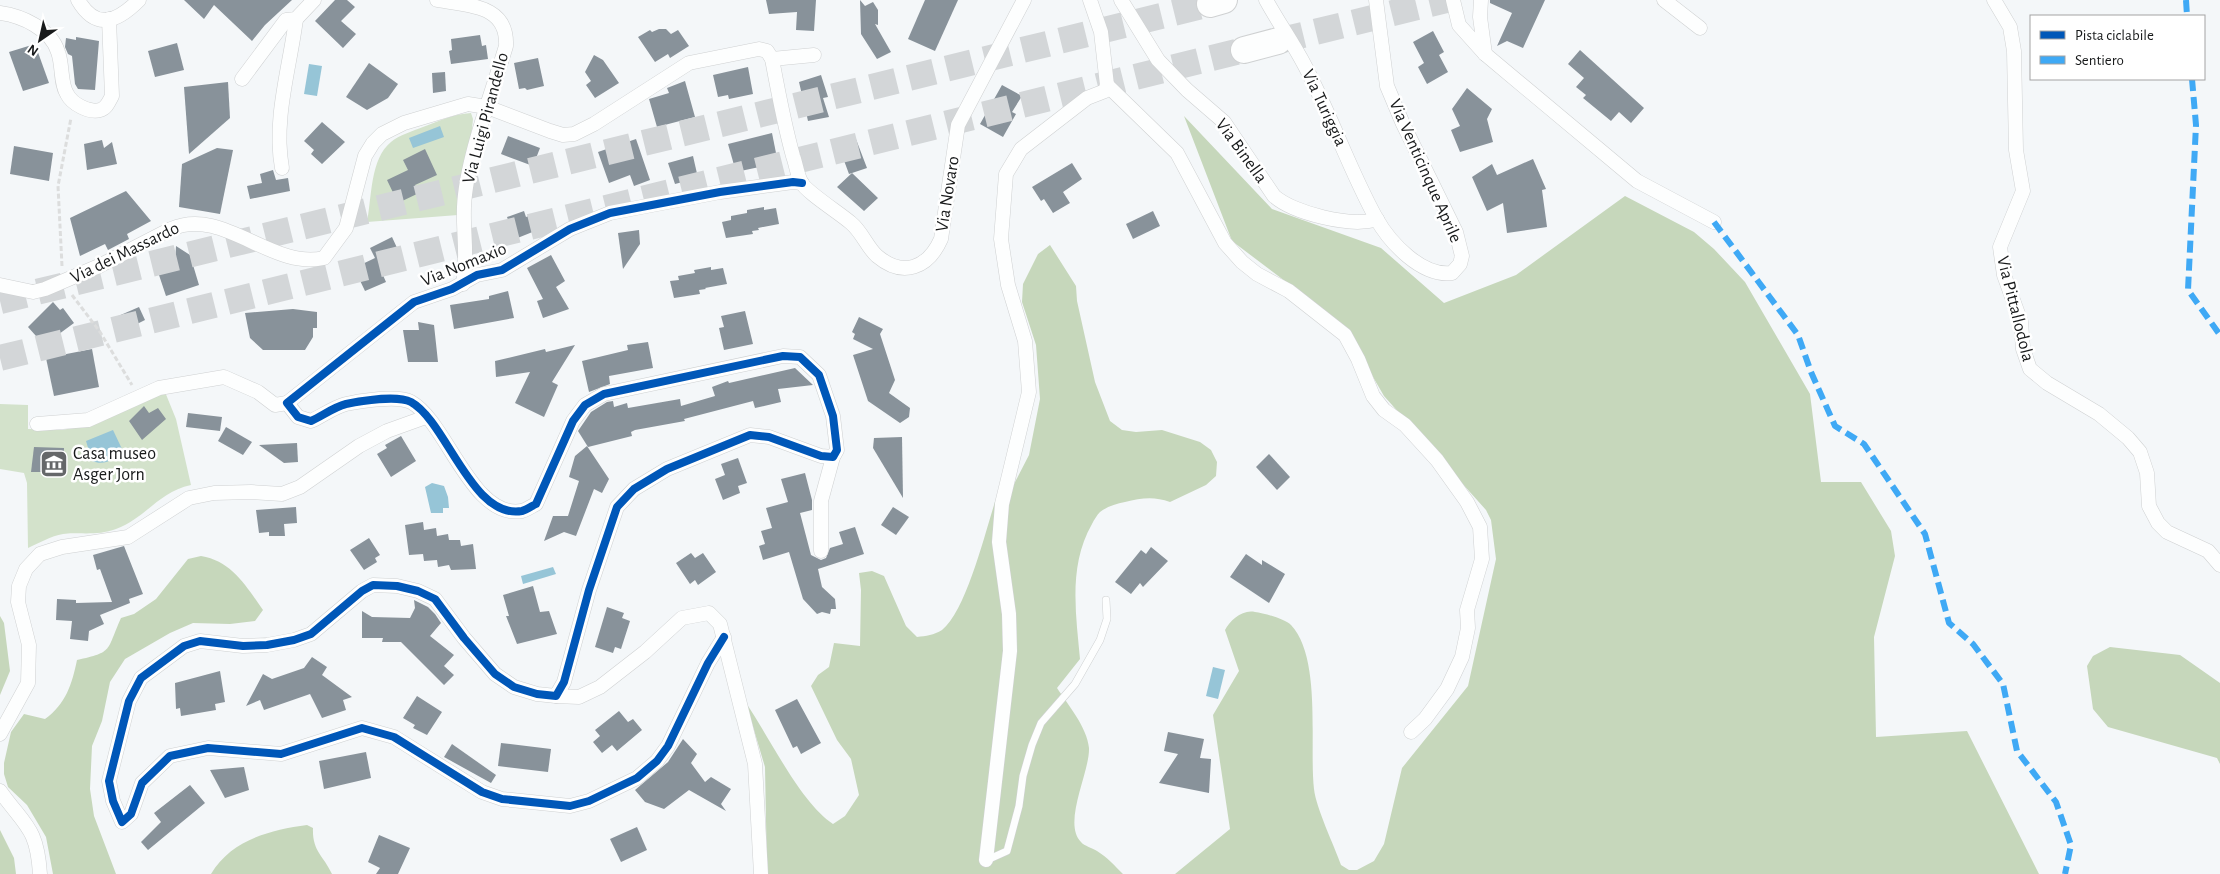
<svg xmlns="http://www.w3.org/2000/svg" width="2220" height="874" viewBox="0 0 2220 874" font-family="'Alegreya Sans',sans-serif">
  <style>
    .green { fill: #d3e2cb }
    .forest { fill: #c6d7bb }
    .water { fill: #96c5d7 }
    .building { fill: #88929a }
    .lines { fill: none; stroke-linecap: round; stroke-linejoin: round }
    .highway-tunnel { stroke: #d3d6d8; stroke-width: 26; stroke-dasharray: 26 13; stroke-linecap: butt }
    .lane-casing { stroke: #cfd1d2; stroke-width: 8 }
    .street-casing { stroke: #cfd1d2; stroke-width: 15 }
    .highway-casing { stroke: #cfd1d2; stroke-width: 28 }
    .path { stroke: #dcdddd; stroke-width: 3; stroke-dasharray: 5 2.5; stroke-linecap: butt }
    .lane { stroke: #fdfefe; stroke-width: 7 }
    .street { stroke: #fdfefe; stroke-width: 14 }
    .highway { stroke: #fdfefe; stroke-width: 26 }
    .quiet { stroke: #3fa9f5; stroke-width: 6; stroke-dasharray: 12 6; stroke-linecap: butt }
    .cycleway-casing { stroke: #fff; stroke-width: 11 }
    .cycleway { stroke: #0057b8; stroke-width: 8 }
    .labels { text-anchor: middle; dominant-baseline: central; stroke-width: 5; stroke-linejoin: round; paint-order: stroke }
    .street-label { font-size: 18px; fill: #181a1b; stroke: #fff }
    .poi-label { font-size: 18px; fill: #181a1b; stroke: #fff; text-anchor: start }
  </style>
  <rect width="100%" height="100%" fill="#f4f7f9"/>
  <!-- green -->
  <g class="green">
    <path d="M471 113 473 119 472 129 458 215 367 222C372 197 370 159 391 142 399 135 413 131 423 127 439 121 453 114 471 113Z"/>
    <path d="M165 392 176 419 191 485C158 492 146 518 116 529 98 536 81 532 63 534 51 536 39 543 28 548L27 483 24 473 0 469V404L28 405V429L62 430 99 423 134 404Z"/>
  </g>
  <!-- forest -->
  <g class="forest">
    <path d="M1184 116 1272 209 1381 248 1444 303 1516 275 1625 196 1694 232 1714 249 1745 282 1810 394 1821 482H1861L1891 531 1895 556 1874 637 1876 737 1967 731 2039 874H1175L1230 829 1213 715 1239 671 1225 630C1230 620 1243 609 1255 612 1264 613 1285 619 1291 625 1322 658 1309 745 1314 789 1316 808 1334 845 1341 865L1349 870H1357L1374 861 1384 844 1402 768 1468 686 1496 559 1491 520 1486 510 1384 396 1343 325 1232 241Z"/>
    <path d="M1050 245 1076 286 1077 301 1095 382 1110 421 1122 430 1136 432 1162 430 1200 442 1211 450 1217 462 1216 476 1206 485 1170 502C1154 496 1141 498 1125 502 1116 504 1108 506 1100 512 1097 515 1094 520 1092 524 1068 566 1076 614 1080 659L1057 688C1068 705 1087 727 1089 748 1090 772 1062 823 1081 842 1084 846 1093 848 1097 851 1107 857 1115 866 1123 874H767L765 767 746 703C770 738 800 802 833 824L845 816 859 795 851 759 837 740 811 686 818 675 829 667 834 643 860 646 861 590 859 573 872 571 884 576 906 626 917 637C926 636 934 635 942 630 966 611 985 533 995 502L1002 491 1013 486 1029 455 1040 399 1036 345 1022 302 1023 284 1038 254Z"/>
    <path d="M201 556C232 561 246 586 263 610L255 621 230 624 193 623 170 633 125 659 110 682 102 721 92 746 90 789 94 816 116 874H53L46 837 27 805 8 787 4 774V763L11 732 24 714 45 719C66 704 72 684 77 660 114 652 106 651 121 618L134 614 156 599 188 559Z"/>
    <path d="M0 616 4 623 10 671 0 695Z"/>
    <path d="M2110 647 2180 655 2220 683V764L2217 758 2108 727 2093 709 2087 666 2093 656Z"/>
    <path d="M307 825 313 828C312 851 323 855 332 874H211C231 840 270 830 307 825Z"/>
    <path d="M0 830 14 858 16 874H0Z"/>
  </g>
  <!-- water -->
  <g class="water">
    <path d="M309 64 322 66 317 96 304 94Z"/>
    <path d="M440 126 444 137 413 148 409 138Z"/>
    <path d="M113 430 122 449C116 460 104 466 92 461L86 441Z"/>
    <path d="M432 483 444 486 448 497 449 508H443V513H431L425 487Z"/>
    <path d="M553 567 556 574 523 584 521 576Z"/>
    <path d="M1213 667 1225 670 1218 699 1206 696Z"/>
  </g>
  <!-- building -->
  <g class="building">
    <path d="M184 0H292L265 25 252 41 214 5 204 19Z"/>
    <path d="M335 0H347L355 7 341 21 356 34 343 48 315 21Z"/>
    <path d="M766 0H816L814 31 796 30 797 12 769 14Z"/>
    <path d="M860 0 865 6 873 2 878 10V25L875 24 891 52 877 59 861 34Z"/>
    <path d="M925 0H958L935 51 908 39Z"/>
    <path d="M1490 0H1545L1523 48 1507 41 1497 46 1512 13 1490 3Z"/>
    <path d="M659 29H666L671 34 678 30 689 46 670 58 668 54 655 62 638 37 650 30 652 32Z"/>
    <path d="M1433 31 1444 52 1439 55 1448 72 1427 84 1418 67 1424 63 1413 42Z"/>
    <path d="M480 35 482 46 486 45 488 59 451 64 449 51 452 50 451 39Z"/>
    <path d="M76 37 99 41 95 90 78 89 75 84 72 56 68 54 65 47 66 38 76 40Z"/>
    <path d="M177 43 184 70 155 77 148 51Z"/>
    <path d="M35 44 49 83 23 91 9 52Z"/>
    <path d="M1580 50 1644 108 1631 123 1619 112 1611 121 1583 98 1586 95 1576 87 1584 78 1568 64Z"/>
    <path d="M594 55 603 60 619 83 595 98 586 85 591 81 585 72Z"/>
    <path d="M538 58 544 86 527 90 525 88 519 89 514 63Z"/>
    <path d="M369 63 398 84 388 98 367 110 346 97Z"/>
    <path d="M748 67 753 94 729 99 728 95 718 97 713 75Z"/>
    <path d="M445 72 446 91 433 93 432 73Z"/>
    <path d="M821 75 828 97 823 98 829 117 808 121 799 82Z"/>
    <path d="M685 81 695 117 657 127 649 99 669 93 667 88Z"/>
    <path d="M228 82 230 118 189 154 184 87Z"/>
    <path d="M1002 85 1022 96 1012 112 1016 114 1003 137 980 124Z"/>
    <path d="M1467 88 1492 109 1487 119 1493 142 1460 152 1451 130 1460 126 1452 109Z"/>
    <path d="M322 122 345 142 322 164 311 154 314 150 304 141Z"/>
    <path d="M772 133 778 163 736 172 728 144Z"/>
    <path d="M854 134 867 168 852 173 878 198 864 211 837 187 852 173 849 174 836 139Z"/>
    <path d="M508 136 540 148 533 166 501 154Z"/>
    <path d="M636 139 650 180 634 186 630 175 609 183 598 152Z"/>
    <path d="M102 140 104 148 112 142 117 164 87 170 84 144Z"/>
    <path d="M14 146 53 153 49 181 10 174Z"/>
    <path d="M217 148 233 150 220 214 179 207 182 164Z"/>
    <path d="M425 149 437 175 415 185 419 193 398 203 387 180 408 170 403 160Z"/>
    <path d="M693 156 698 178 675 184 668 163Z"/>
    <path d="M1533 159 1546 189 1542 190 1547 227 1507 233 1503 203 1487 211 1472 177 1492 164 1497 175Z"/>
    <path d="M1072 163 1082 179 1063 192 1070 203 1053 213 1044 199 1041 201 1032 187Z"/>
    <path d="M273 170 276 180 288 178 290 191 250 199 247 186 262 183 260 174Z"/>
    <path d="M126 191 151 221 127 234 129 239 108 250 105 244 80 256 70 218Z"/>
    <path d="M764 207V210L776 208 779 224 758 228 759 230 752 231 753 234 726 238 722 222 731 220V216L747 213V210Z"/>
    <path d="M524 211 526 217 529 216 535 231 515 239 507 217Z"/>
    <path d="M1153 211 1160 226 1133 239 1126 224Z"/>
    <path d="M639 230 640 244 623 269 618 233Z"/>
    <path d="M392 237 404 263 382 273 386 282 365 291 354 268 375 258 370 248Z"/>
    <path d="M176 246 190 255 199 285 166 296 156 266 172 261 175 266Z"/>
    <path d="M551 255 565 281 556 287 569 309 543 318 537 301 543 299 527 268Z"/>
    <path d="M711 267V270L723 268 727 284 705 288 706 289 699 290 700 294 674 298 670 281 679 280 678 276 695 273 694 270Z"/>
    <path d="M508 291 514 318 454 329 450 305 489 299V296Z"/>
    <path d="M53 302 60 310 63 308 74 323 44 345 28 327Z"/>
    <path d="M139 307 145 320 123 331 116 317Z"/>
    <path d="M293 309 317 312V328H313V337L305 350H263L250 338 245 313Z"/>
    <path d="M745 311 753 344 724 350 719 328 724 327 721 316Z"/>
    <path d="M859 317 883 329 880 334 895 380 889 393 910 408 909 417 900 423 868 401 853 355 873 349 853 339 855 334 852 332Z"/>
    <path d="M418 322 434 325 438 362H408L403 330H419Z"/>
    <path d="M648 342 653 368 609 376 610 384 589 392 582 361 628 350 627 345Z"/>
    <path d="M575 345 552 382 558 385 544 417 515 403 530 372 496 377 495 361 545 349 546 352Z"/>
    <path d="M92 349 99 387 54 396 46 358Z"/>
    <path d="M795 368 813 385 778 389 781 402 755 408 753 401 684 419 685 421 635 430 631 432 632 436 588 447 578 431 591 412 607 402 613 401 614 407 627 403 628 408 680 399 681 406 715 396 712 387 728 381 729 383Z"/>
    <path d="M144 406 149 413 158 408 166 419 142 440 129 421Z"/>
    <path d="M188 413 222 417 220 431 186 427Z"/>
    <path d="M226 427 252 442 243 455 218 441Z"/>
    <path d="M401 436 416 461 391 477 377 454 387 448 385 445Z"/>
    <path d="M902 437 903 498 873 448 874 438Z"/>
    <path d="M297 443 298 462 284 463 259 445Z"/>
    <path d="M587 446 609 479 602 493 594 489 576 536 564 532 544 541 553 516H568L579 481 569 477 575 456Z"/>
    <path d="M34 447 64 448 63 472H31Z"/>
    <path d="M1269 454 1290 477 1277 490 1256 467Z"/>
    <path d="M738 458 747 483 738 486 740 493 723 500 715 479 725 475 721 464Z"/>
    <path d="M805 473 812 500V510L800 513 811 555 821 560 826 558 830 548 843 544 839 532 855 527 864 554 818 569 822 587 835 599 836 609H831L830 614 822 612 817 614 803 599 789 552 763 560 759 546 765 544 761 531 772 528 766 508 788 502 781 479Z"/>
    <path d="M296 507 297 523 284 524 285 536H269V532L259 533 256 510Z"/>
    <path d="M893 507 909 517 896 535 881 525Z"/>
    <path d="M423 522 424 530 436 528 437 536 448 534 449 540H460L461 546 473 544 476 569 451 570 449 565 438 567 437 560 424 561 423 554 409 555 405 525Z"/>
    <path d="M369 538 380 555 375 558 377 562 364 570 350 550Z"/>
    <path d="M124 546 143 594 129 599 130 603 100 615 104 624 89 631 88 641 70 639 72 621 56 620 57 599 76 600V603L112 602 100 569 97 570 93 555Z"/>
    <path d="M1151 547 1168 561 1143 587 1140 583 1131 594 1115 582 1141 550 1146 554Z"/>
    <path d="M691 553 695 558 703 553 716 572 698 585 695 580 690 584 676 563Z"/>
    <path d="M1246 554 1262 565V560L1285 574 1269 603 1230 577Z"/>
    <path d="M533 586 540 612 549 611 557 634 517 644 506 616H509L503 595Z"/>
    <path d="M414 600 428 607 435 614 441 623 430 636 454 655 444 666 454 675 444 685 401 642H382L383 638H362V611L372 617 410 618 415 608Z"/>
    <path d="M607 607 624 613 622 618 630 621 621 649 615 647 613 653 595 647Z"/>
    <path d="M312 657 327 667 322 675 352 697 343 700 346 710 322 718 310 694 264 710 260 700 246 706 263 674 272 679 304 668Z"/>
    <path d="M220 671 225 702 215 704 216 710 181 716 180 708 176 709 175 683Z"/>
    <path d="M417 696 442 712 427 735 413 728 415 725 403 718Z"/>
    <path d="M797 699 821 743 801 754 797 746 793 748 775 710Z"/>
    <path d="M619 711 628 722 633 719 642 730 617 751 612 745 602 753 593 742 600 736 595 730Z"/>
    <path d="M1168 732 1204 739 1200 758 1211 759 1209 793 1159 783 1178 754 1164 751Z"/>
    <path d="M683 739 697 754 691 763 705 782 711 777 731 789 721 804 726 811 689 790 664 809 645 802 635 790 668 762Z"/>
    <path d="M501 743 551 749 548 772 498 766Z"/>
    <path d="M452 744 496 775 491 783 444 757Z"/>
    <path d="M366 752 371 778 324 789 319 761Z"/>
    <path d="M244 767 249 790 225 798 210 770Z"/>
    <path d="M190 785 205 803 148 850 141 842 161 822 154 813Z"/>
    <path d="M637 827 647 850 621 862 610 839Z"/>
    <path d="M379 835 410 848 398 874H376L380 868 368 862Z"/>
  </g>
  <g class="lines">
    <!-- highway-tunnel -->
    <g class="highway-tunnel">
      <path d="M1278 41 1446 0"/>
      <path d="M0 301 1210 4"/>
      <path d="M0 358 1244 50"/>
    </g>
    <!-- lane casing -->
    <g class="lane-casing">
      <path id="lane" d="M987 860 1007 851 1019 806 1023 776 1032 745 1041 723 1075 684 1100 640 1107 619 1106 600"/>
    </g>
    <!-- street casing -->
    <g class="street-casing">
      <g id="street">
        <path d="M78 0C96 31 117 22 139 0"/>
        <path d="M437 0C468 6 508 4 506 46 492 93 466 160 464 207 463 235 468 255 463 284"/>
        <path d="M1090 0 1101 32 1107 85"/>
        <path d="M1121 0 1158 60 1187 90 1224 122 1274 196C1293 213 1352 228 1377 219"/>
        <path d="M1266 0C1278 22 1293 43 1305 66 1331 115 1349 169 1376 218 1390 243 1422 277 1452 273L1460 264 1462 256 1456 232 1403 124 1387 86 1376 0"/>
        <path d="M1453 0 1459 25 1485 54 1637 181 1714 222"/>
        <path d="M1481 0 1480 17 1485 54"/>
        <path d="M1664 0 1700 28"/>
        <path d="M1994 0 2010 27 2014 51 2016 150 2023 191 2000 247 2004 275 2021 322 2023 349 2030 369 2047 383 2099 414 2128 438 2140 452 2147 473 2149 506 2158 523 2167 532 2208 551 2220 565"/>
        <path d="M0 13C22 16 51 29 58 52 63 65 60 83 67 94 72 104 89 113 100 110 107 108 109 101 112 96L109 19"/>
        <path d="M772 59 814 55"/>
        <path d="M242 79 286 20 296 19 314 0"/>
        <path d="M1107 85 1177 153 1225 243 1242 262 1257 274 1289 291 1345 335 1358 359 1373 396 1384 410 1405 425 1437 460 1467 502 1480 527 1482 559 1467 610 1468 628 1462 657 1447 689 1425 719 1411 732"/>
        <path d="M282 168C273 119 290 67 296 19"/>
        <path d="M0 285 33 292 45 289 99 266 171 229C223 206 271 270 324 258L346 228 365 156 373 143 382 134 404 123 468 104 487 107 550 131 563 135 574 134 594 124 689 63 759 49 767 51 772 59C778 91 784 124 793 156 796 164 797 174 801 182 806 192 841 214 851 223 862 232 867 247 877 256 903 278 928 268 941 239L958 125 1024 0"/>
        <path d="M37 424 88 420 159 388 224 377 258 392 275 405 287 403"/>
        <path d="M821 551V501L833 457"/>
        <path d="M724 637 708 663 668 746 657 761 637 778 589 801 570 806 502 799 482 792 394 737 362 728 281 754 208 748 170 756 142 783 131 814 122 822 113 801 109 781 129 701 141 678 184 646 200 641 243 646 267 645 294 640 311 634 362 591 373 585 397 586 418 591 435 599 464 638 495 674 514 687 537 694 556 696 564 682 589 590 617 507 634 489 667 469 750 435 769 437 821 456 833 457 837 450 833 416 819 375 800 357 783 356 604 394 585 405 573 421 536 504C532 506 526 510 522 511 472 520 447 422 411 402 397 395 361 401 346 404 334 407 322 416 311 421L298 417 287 403 414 302 452 289 477 275 502 270 570 229 610 213 720 192 793 182 802 183"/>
        <path d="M556 696 579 697 600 687 645 652 682 618 709 613 720 624 755 764 761 874"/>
        <path d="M0 734 28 683 29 645 18 602 19 586 26 569 40 554 62 547 128 537 189 498 214 493 251 492 282 494 300 487 359 446 387 431 426 417"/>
        <path d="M0 791C25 826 37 827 40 874"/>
        <path d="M986 860 1010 651 1009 614 999 542 1002 504 1029 392 1025 341 1008 285 1001 239 1006 174 1021 149 1087 98 1105 91 1107 85"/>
      </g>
    </g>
    <!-- highway casing -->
    <g class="highway-casing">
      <g id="highway">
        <path d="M1210 4 1224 0"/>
        <path d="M1244 50 1278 41"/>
      </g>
    </g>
    <!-- path -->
    <g class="path">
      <path d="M62 266 58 186 71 118"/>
      <path d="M72 295 100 332 132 385"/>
    </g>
    <!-- lane -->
    <use href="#lane" class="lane"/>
    <!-- street -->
    <use href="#street" class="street"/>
    <!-- highway -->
    <use href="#highway" class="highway"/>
    <!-- quiet -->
    <g class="quiet">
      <path d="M2186 0 2187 16"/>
      <path d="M2192 79 2196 125 2188 290 2220 335"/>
      <path d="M1714 222 1798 335 1811 372 1835 426 1864 444 1925 534 1949 623 1973 644 2003 684 2017 751 2056 802 2071 845 2065 874"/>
    </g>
    <!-- cycleway casing -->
    <g class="cycleway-casing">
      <path id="cycleway" d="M724 637 708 663 668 746 657 761 637 778 589 801 570 806 502 799 482 792 394 737 362 728 281 754 208 748 170 756 142 783 131 814 122 822 113 801 109 781 129 701 141 678 184 646 200 641 243 646 267 645 294 640 311 634 362 591 373 585 397 586 418 591 435 599 464 638 495 674 514 687 537 694 556 696 564 682 589 590 617 507 634 489 667 469 750 435 769 437 821 456 833 457 837 450 833 416 819 375 800 357 783 356 604 394 585 405 573 421 536 504C532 506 526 510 522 511 472 520 447 422 411 402 397 395 361 401 346 404 334 407 322 416 311 421L298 417 287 403 414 302 452 289 477 275 502 270 570 229 610 213 720 192 793 182 802 183"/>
    </g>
    <!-- cycleway -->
    <use href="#cycleway" class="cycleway"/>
  </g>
  <!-- icons -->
  <defs>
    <g id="museum-square" transform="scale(1.4375)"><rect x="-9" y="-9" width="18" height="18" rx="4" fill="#656769" stroke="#fff"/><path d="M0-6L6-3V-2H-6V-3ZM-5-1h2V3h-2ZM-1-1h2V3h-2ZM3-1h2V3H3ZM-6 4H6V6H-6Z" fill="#fff"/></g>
  </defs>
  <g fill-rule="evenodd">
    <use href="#museum-square" x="54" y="464"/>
  </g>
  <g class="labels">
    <!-- street labels -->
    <g class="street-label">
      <text transform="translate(1324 108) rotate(65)">Via Turiggia</text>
      <text transform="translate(486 118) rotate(-75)">Via Luigi Pirandello</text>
      <text transform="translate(1241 151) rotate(54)">Via Binella</text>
      <text transform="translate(1425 171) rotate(66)">Via Venticinque Aprile</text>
      <text transform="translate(948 194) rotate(-81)">Via Novaro</text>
      <text transform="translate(125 253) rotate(-26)">Via dei Massardo</text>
      <text transform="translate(464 265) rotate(-22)">Via Nomaxio</text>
      <text transform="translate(2015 309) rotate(76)">Via Pittallodola</text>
    </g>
    <!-- poi labels -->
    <g class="poi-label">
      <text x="73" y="454">Casa museo<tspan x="73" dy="21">Asger Jorn</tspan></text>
    </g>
  </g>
  <!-- legend -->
  <rect x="2030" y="15" width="175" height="65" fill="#ffffff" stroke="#a3a3a4"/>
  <rect x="2040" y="31" width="25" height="8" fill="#0057b8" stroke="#a3a3a4"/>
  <text x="2075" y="40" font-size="15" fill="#181a1b">Pista ciclabile</text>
  <rect x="2040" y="56" width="25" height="8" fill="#3fa9f5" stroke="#a3a3a4"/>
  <text x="2075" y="65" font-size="15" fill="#181a1b">Sentiero</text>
  <!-- north arrow -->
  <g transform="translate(40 40) rotate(214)" stroke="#ffffff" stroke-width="4" paint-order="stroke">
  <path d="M0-4L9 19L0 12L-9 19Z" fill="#181a1b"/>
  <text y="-8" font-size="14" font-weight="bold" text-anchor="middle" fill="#181a1b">N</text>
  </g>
</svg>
